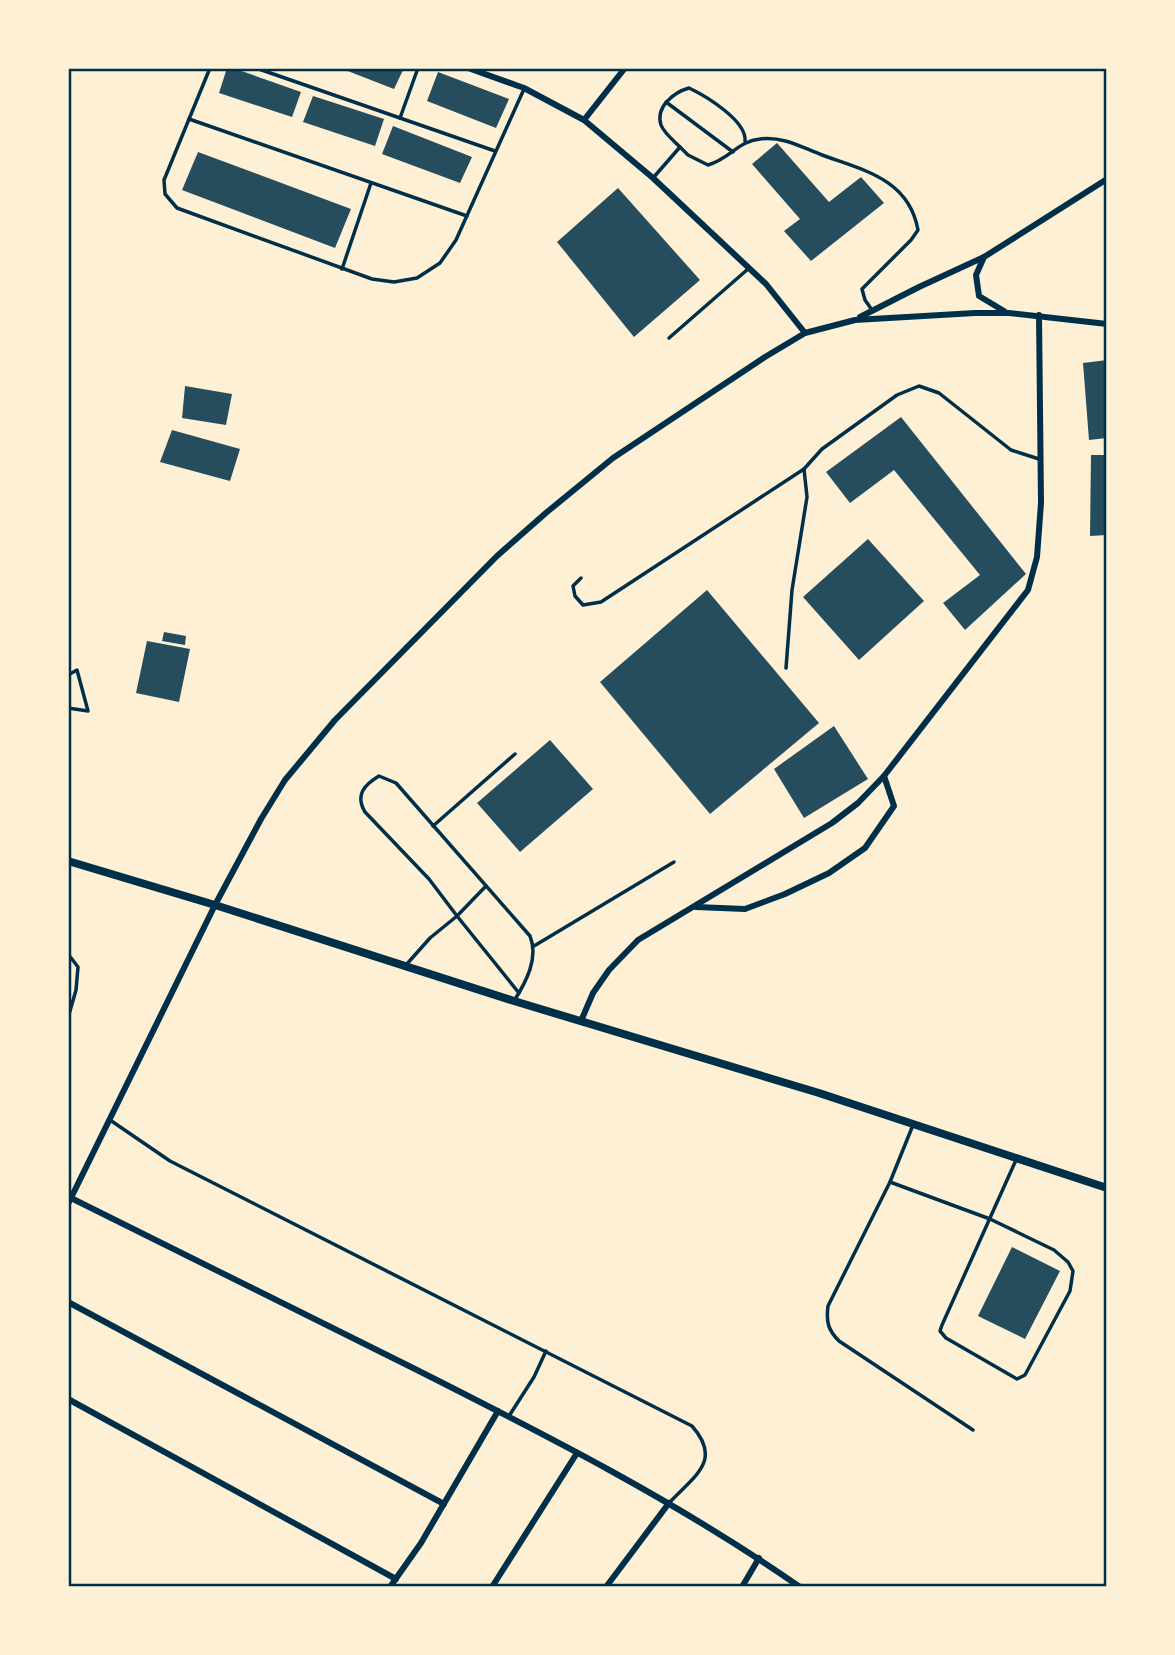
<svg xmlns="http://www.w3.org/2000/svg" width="1175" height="1655" viewBox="0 0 1175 1655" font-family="Helvetica,sans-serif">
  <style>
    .building { fill: #264d5e }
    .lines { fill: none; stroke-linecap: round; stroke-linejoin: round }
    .service { stroke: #003049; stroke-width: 3.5 }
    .minor { stroke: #003049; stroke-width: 6 }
    .tertiary { stroke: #003049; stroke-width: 8 }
    .neatline { fill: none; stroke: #003049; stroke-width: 2.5 }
  </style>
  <rect width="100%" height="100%" fill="#fdf0d5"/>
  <!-- building -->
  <g class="building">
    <path d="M227 68H233L301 92 292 117 219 93Z"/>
    <path d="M340 68H404L394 89Z"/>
    <path d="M438 72 509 99 496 128 427 101Z"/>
    <path d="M313 96 384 119 375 146 303 122Z"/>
    <path d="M393 126 472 157 460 183 382 154Z"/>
    <path d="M777 143 829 202 861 177 884 203 811 261 784 231 800 219 752 164Z"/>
    <path d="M198 152 351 209 335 248 182 190Z"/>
    <path d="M618 188 700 280 634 337 557 242Z"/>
    <path d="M1107 360V438L1089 440 1083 363Z"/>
    <path d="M185 386 232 394 226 425 182 418Z"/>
    <path d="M901 417 1026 574 965 630 943 603 980 575 894 470 850 503 826 472Z"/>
    <path d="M172 430 240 449 230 481 160 462Z"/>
    <path d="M1091 455H1107V535L1090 536Z"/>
    <path d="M868 539 924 601 859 660 803 597Z"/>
    <path d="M707 590 819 723 710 814 600 682Z"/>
    <path d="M164 632 186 636 185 645 162 641Z"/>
    <path d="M147 641 190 649 179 702 136 693Z"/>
    <path d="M834 726 868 779 804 818 774 769Z"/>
    <path d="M550 740 593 789 520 852 477 803Z"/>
    <path d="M1012 1247 1060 1271 1025 1339 978 1316Z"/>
  </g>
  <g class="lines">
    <!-- service -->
    <g class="service">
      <path d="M210 68 164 180 165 194 177 208 372 279 394 282 417 278 440 263 456 240 524 89"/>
      <path d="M256 68 495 151"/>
      <path d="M666 102 733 152"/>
      <path d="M400 118 418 68"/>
      <path d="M189 119 467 216"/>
      <path d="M680 147C674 141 664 133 661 125 655 106 675 92 689 88 706 96 747 121 745 141"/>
      <path d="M653 178 680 147 688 155 708 165C731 158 738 141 760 139 783 136 801 147 822 155 863 170 909 179 918 230L911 240 862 289 865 300 872 310"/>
      <path d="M342 269 371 183"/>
      <path d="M669 338 748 269"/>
      <path d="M581 578 573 586 575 596 583 605 601 602 804 469"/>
      <path d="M786 668 792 590 807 497 804 469 822 449 897 395 919 386 939 393 1011 450 1039 459"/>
      <path d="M68 675 77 670 88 711 68 708"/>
      <path d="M433 826 515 754"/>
      <path d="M486 886 457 916 519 993"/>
      <path d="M534 946 674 862"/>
      <path d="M68 954 78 967 76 990 68 1018"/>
      <path d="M406 965 430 938 457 916 429 879 365 812C355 795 364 785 379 776L396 783 530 936C539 958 526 982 514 1001"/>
      <path d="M110 1120 170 1161 692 1426C723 1461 694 1476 669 1503"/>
      <path d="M913 1125 890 1182 828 1306C826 1322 828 1330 839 1341L973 1430"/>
      <path d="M890 1182 990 1219 1054 1250 1068 1262 1073 1271 1070 1291 1025 1375 1017 1379 946 1338 940 1331 942 1325 1016 1160"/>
      <path d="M509 1416 534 1377 546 1351"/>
    </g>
    <!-- minor -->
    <g class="minor">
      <path d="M468 68 524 88 584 120 653 178 766 284 805 333"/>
      <path d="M584 120 625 68"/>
      <path d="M984 257 976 275 979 296 1004 311"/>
      <path d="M860 317 919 287 984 257 1107 179"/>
      <path d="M696 907 745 909 785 894 829 873 865 848 894 806 884 776"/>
      <path d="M581 1021 593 993 609 970 638 940 832 823 858 803 884 776 1028 590 1037 557 1041 503 1039 315"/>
      <path d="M71 1198C185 1254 299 1311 413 1368 546 1435 678 1502 800 1587"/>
      <path d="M68 1204 215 905 261 819 285 780 335 720 497 556 547 512 613 458 765 357 805 333 855 320 975 313H1009L1107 324"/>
      <path d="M68 1302 444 1504"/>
      <path d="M68 1399 396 1579"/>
      <path d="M390 1587 421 1543 498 1411"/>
      <path d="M492 1587 577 1453"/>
      <path d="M606 1587 669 1503"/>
      <path d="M742 1587 759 1558"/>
    </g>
    <!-- tertiary -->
    <path class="tertiary" d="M68 861 215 905 514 1001 819 1093 1107 1188"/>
  </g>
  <!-- border -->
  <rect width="1175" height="1655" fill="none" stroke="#fdf0d5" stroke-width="140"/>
  <rect x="70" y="70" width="1035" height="1515" class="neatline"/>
</svg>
